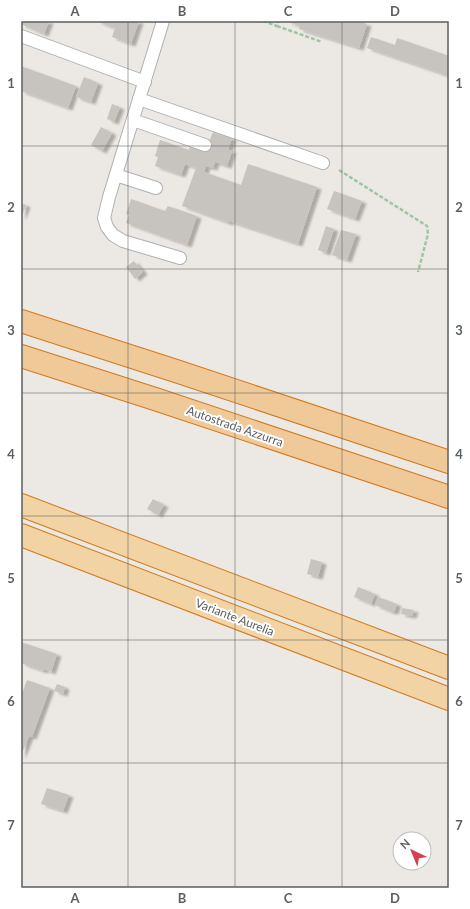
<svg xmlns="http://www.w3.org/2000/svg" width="470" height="909" viewBox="0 0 470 909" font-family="Lato,sans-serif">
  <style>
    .building { fill: #c7c3bf; filter: url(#shadow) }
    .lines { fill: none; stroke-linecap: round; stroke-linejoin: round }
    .service-casing { stroke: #aeb1b4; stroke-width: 14 }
    .trunk-casing { stroke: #d27a1c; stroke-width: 24 }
    .motorway-casing { stroke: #d27a1c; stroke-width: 24 }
    .path { stroke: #9fc5a4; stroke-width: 2.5; stroke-dasharray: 4 2; stroke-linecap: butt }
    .service { stroke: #fff; stroke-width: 12 }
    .trunk { stroke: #f2d3a3; stroke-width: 22 }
    .motorway { stroke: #efc997; stroke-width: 22 }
    .grid { fill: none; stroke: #5b5f62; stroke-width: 1; stroke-opacity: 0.55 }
    .labels { text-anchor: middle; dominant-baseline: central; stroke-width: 4; stroke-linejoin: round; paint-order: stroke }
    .street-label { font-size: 12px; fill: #5b5f62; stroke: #fff }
    .neatline { fill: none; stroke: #5b5f62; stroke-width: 1.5 }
    .grid-label { font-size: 13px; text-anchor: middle; font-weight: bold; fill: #5b5f62 }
  </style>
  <defs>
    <filter id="shadow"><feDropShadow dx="4.5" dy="2.5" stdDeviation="1" flood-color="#0004"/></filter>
  </defs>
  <rect width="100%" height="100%" fill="#ece8e3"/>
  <!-- building -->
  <g class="building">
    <path d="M21 21H49L44 34 21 24Z"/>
    <path d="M96 21H139L131 44 112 37 115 28Z"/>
    <path d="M286 21H356L367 24 359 48 299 29 300 26Z"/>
    <path d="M371 37 395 45 397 38 449 56V76L367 48Z"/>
    <path d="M21 66 76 86 68 108 21 91Z"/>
    <path d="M84 77 98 83 91 102 76 97Z"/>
    <path d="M112 104 120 107 114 122 107 119Z"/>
    <path d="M101 127 112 133 102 151 91 145Z"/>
    <path d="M213 132 232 138 228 150 232 151 227 166 215 162 213 168 206 166 204 172 241 185 248 164 317 187 298 244 229 221V223L182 206 196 168 185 164 181 175 155 166 158 157 155 156 160 140 189 150 190 145 208 151 212 143 209 142Z"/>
    <path d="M334 191 362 201 355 219 327 209Z"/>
    <path d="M131 199 165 211 168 206 197 216 187 245 126 223 129 215 126 214Z"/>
    <path d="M21 203 26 205 21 218Z"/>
    <path d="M326 226 334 229 326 253 318 250Z"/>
    <path d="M341 230 356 234 347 260 332 255Z"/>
    <path d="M134 261 143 272 135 279 126 267Z"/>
    <path d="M153 499 164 505 158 515 147 509Z"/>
    <path d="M311 559 322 562 318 577 307 574Z"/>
    <path d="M358 587 375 594 371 604 354 597Z"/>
    <path d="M378 597 397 604 394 612H392L375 605Z"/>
    <path d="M402 608 414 610 412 616 401 614Z"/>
    <path d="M21 642 57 654 51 672 44 669 43 671 21 663Z"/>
    <path d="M27 680 50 688 32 737 29 736 21 756V696Z"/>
    <path d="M57 684 65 687 63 694 54 691Z"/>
    <path d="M47 788 69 795 63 811 41 804Z"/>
  </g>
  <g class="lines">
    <!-- service casing -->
    <g class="service-casing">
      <g id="service">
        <path d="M163 21 109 197 104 218 107 227 113 235 123 241 180 258"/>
        <path d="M21 36 145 82"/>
        <path d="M139 99 323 163"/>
        <path d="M133 120 205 145"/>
        <path d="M116 175 156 188"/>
      </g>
    </g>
    <!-- trunk casing -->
    <g class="trunk-casing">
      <g id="trunk">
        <path d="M21 505 449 668"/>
        <path d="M21 535 449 699"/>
      </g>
    </g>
    <!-- motorway casing -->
    <g class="motorway-casing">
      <g id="motorway">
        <path d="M21 321 179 372 449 462"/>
        <path d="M21 356 155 399 449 497"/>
      </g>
    </g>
    <!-- path -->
    <g class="path">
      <path d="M263 21 277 26 278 21"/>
      <path d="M277 26 322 42"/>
      <path d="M339 170 427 226 428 234 418 272"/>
    </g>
    <!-- service -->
    <use href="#service" class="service"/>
    <!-- trunk -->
    <use href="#trunk" class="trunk"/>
    <!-- motorway -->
    <use href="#motorway" class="motorway"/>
  </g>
  <!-- grid -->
  <path class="grid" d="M128 21V888M235 21V888M342 21V888M21 146H449M21 269H449M21 393H449M21 516H449M21 640H449M21 763H449"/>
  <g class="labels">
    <!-- street labels -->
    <g class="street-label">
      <text transform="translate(235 426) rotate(19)">Autostrada Azzurra</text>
      <text transform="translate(235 617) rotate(21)">Variante Aurelia</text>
    </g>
  </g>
  <!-- border -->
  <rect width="470" height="909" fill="none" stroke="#ffffff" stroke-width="44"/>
  <!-- north arrow -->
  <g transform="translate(412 851) rotate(316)"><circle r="19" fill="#ffffff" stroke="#bdbfc0"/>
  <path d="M0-3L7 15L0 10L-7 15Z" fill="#d24250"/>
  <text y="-6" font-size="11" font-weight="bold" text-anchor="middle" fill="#5b5f62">N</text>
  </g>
  <rect x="22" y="22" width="426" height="865" class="neatline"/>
  <g class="grid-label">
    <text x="75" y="16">A</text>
    <text x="182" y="16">B</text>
    <text x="288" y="16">C</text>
    <text x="395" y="16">D</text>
    <text x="11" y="88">1</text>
    <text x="459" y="88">1</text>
    <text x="11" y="212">2</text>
    <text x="459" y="212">2</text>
    <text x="11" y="335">3</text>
    <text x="459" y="335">3</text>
    <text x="11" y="459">4</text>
    <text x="459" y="459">4</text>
    <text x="11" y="583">5</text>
    <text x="459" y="583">5</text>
    <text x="11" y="706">6</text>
    <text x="459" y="706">6</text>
    <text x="11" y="830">7</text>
    <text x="459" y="830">7</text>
    <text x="75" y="903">A</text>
    <text x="182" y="903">B</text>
    <text x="288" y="903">C</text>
    <text x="395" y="903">D</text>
  </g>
</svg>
